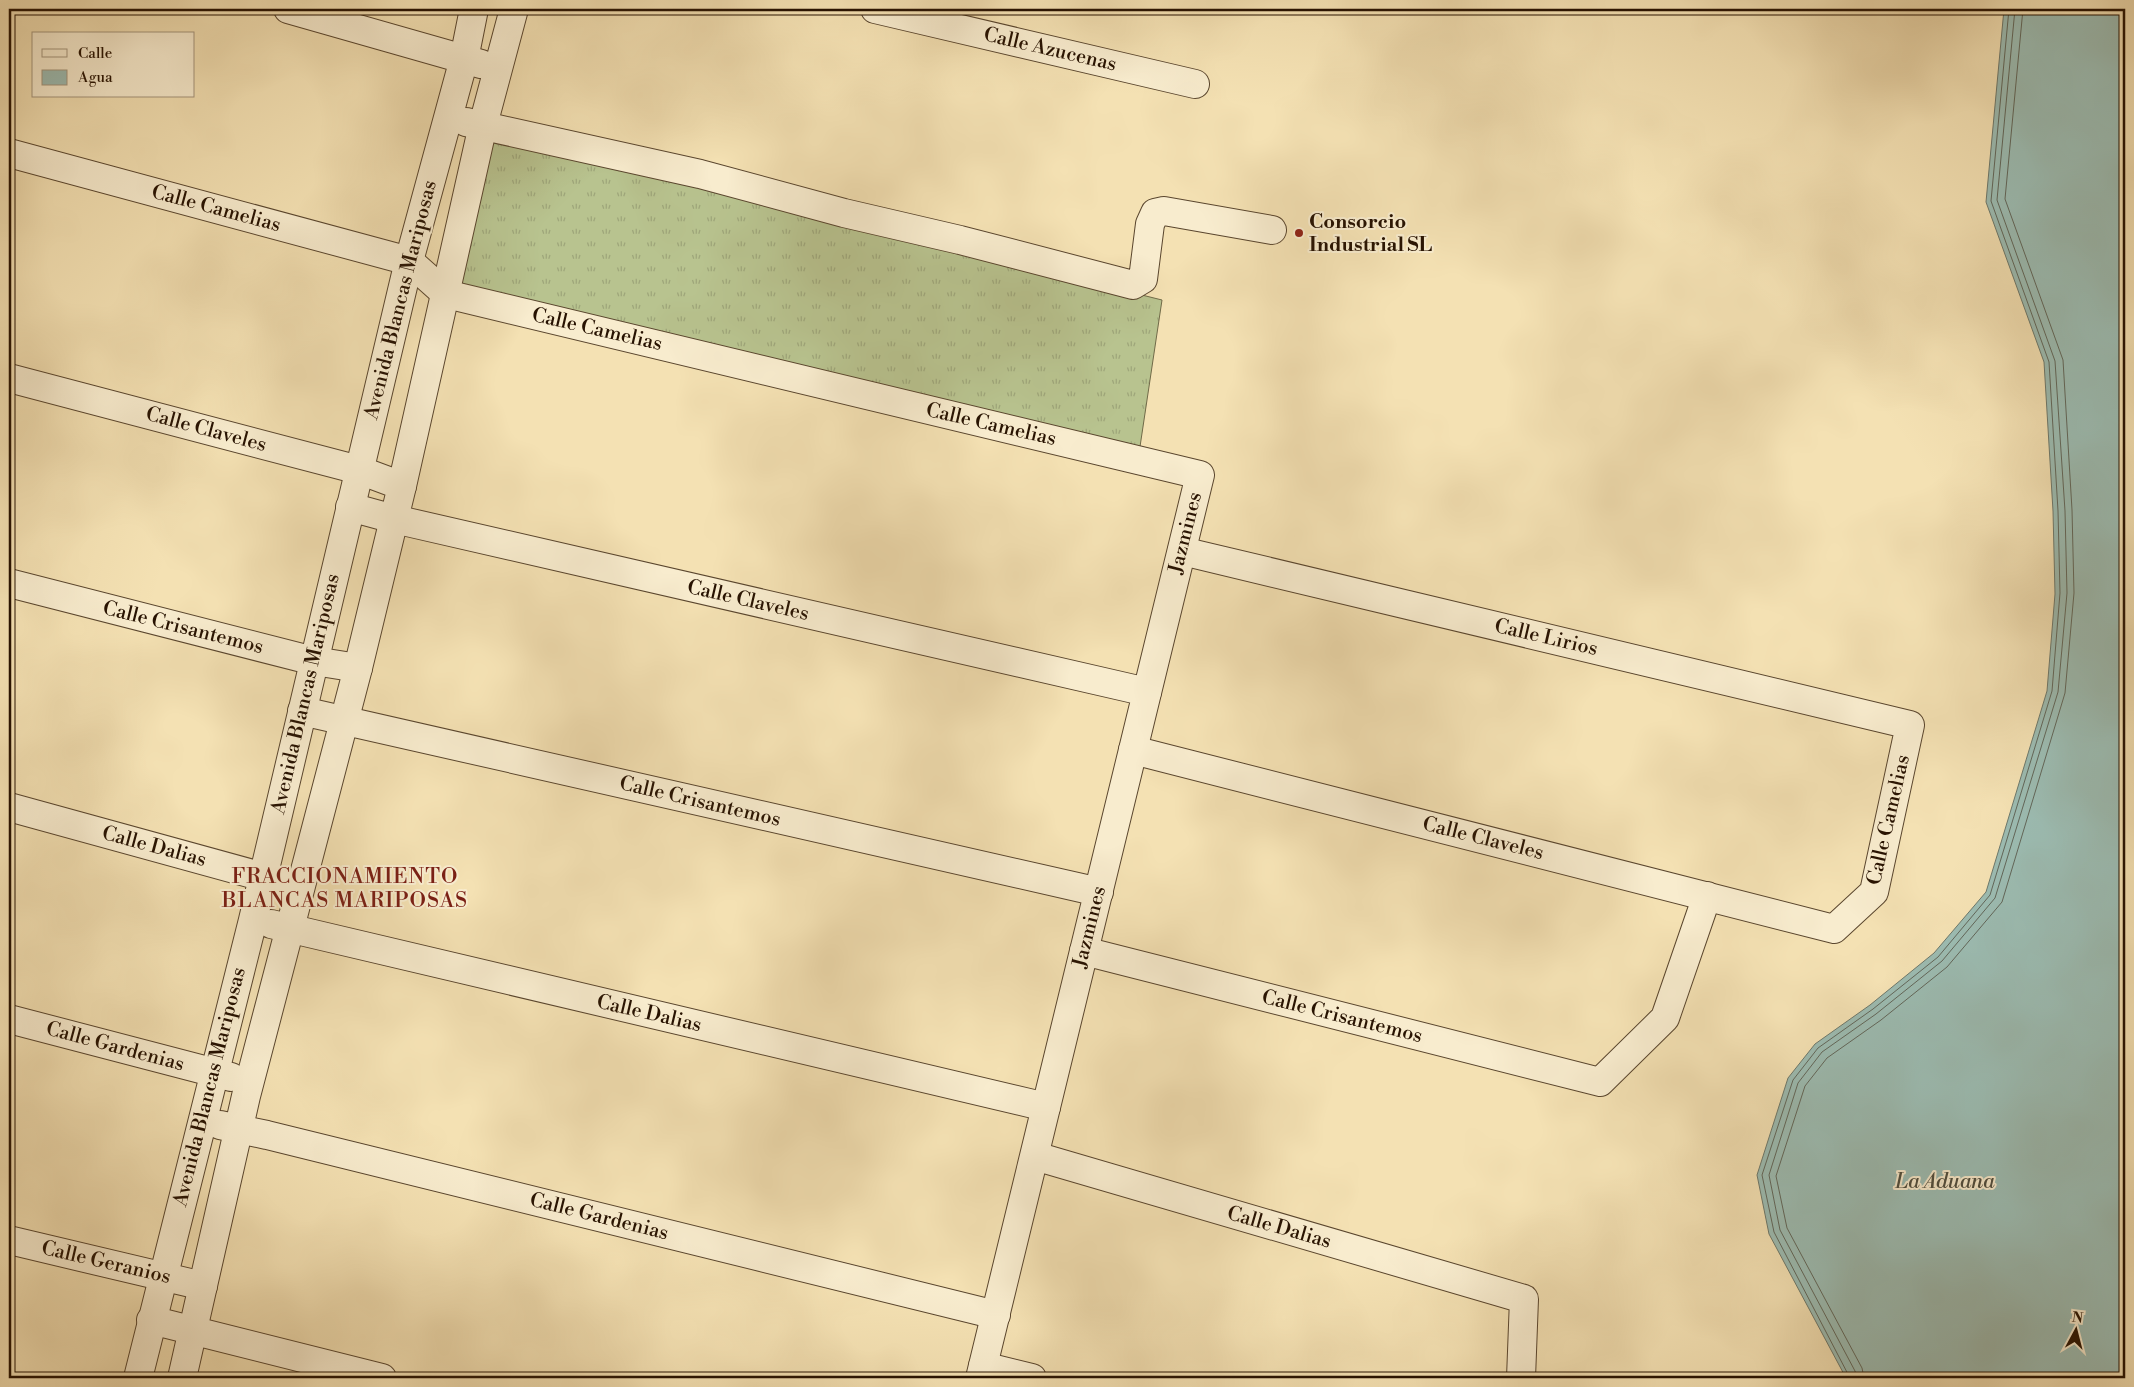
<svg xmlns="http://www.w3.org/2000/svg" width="2134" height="1387" viewBox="0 0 2134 1387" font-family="'Libre Bodoni',serif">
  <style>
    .grass { fill: url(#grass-tufts); stroke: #706a48 }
    .water { fill: #9cbcb2; stroke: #6d786b }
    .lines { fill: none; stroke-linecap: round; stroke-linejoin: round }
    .shore { stroke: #62675a; stroke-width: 1 }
    .minor-casing { stroke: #5a462e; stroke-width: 30 }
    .minor { stroke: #f8ecce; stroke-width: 28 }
    .poi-dot { fill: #8f2418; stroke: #f8ecce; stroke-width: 2 }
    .labels { text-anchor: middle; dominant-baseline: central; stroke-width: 4; stroke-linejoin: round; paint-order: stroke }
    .street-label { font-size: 20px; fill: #271201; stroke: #f8ecce }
    .poi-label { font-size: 20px; font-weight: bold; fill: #271201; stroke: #f8ecce; text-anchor: start }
    .neighbourhood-label { font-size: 21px; letter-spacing: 1px; fill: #7a1f14; stroke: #f8ecce }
    .water-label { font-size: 21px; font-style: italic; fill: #504e3f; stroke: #f8ecce }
  </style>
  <defs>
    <pattern id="grass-tufts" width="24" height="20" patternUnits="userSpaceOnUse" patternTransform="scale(1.25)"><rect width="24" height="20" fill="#b8c38f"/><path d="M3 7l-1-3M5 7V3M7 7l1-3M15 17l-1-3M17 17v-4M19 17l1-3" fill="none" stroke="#9ea67a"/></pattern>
  </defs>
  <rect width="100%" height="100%" fill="#f4e1b3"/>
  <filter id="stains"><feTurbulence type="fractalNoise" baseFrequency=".004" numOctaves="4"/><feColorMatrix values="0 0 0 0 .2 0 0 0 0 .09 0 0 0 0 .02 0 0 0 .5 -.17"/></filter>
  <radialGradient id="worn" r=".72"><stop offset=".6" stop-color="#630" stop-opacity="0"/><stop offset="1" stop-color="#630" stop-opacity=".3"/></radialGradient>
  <!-- grass -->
  <path class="grass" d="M482 131 1162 300 1138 460 446 294Z"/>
  <!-- water -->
  <path class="water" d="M2004 9H2125V1378H1846L1769 1234 1757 1175 1788 1078 1815 1044 1870 1005 1934 953 1986 892 2047 691 2055 594 2053 511 2044 362 1986 202Z"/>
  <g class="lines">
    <!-- shore -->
    <g class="shore">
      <path d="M1850 1378 1774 1232 1762 1175 1793 1080 1818 1048 1873 1009 1938 957 1990 895 2052 691 2060 593 2058 511 2049 362 1991 201 2009 9"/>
      <path d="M1857 1378 1855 1371 1780 1230 1769 1175 1798 1083 1822 1052 1876 1014 1942 961 1995 898 2058 692 2067 593 2065 511 2055 361 1997 200 2015 9"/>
      <path d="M1864 1378 1862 1368 1787 1228 1776 1176 1805 1086 1827 1058 1881 1020 1947 967 2002 902 2065 693 2074 593 2072 510 2063 360 2005 199 2023 9"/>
    </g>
    <!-- minor casing -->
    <g class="minor-casing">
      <g id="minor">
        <path d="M288 9 481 64"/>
        <path d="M875 9 1195 84"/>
        <path d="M466 122 700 174 844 213 960 240 1133 285 1143 279 1150 224 1155 213 1164 211 1272 230"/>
        <path d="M9 153 409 261 446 294 1200 475 980 1378"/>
        <path d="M9 378 359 470 402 486"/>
        <path d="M350 507 394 519 1147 692"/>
        <path d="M9 583 314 661 358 668"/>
        <path d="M302 711 1099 892"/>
        <path d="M1133 750 1834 929 1874 892 1910 725 1182 551"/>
        <path d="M9 807 300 887"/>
        <path d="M271 924 1046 1107"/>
        <path d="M1084 951 1600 1082 1665 1018 1707 896"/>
        <path d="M9 1019 231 1077"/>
        <path d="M220 1125 267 1135 996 1315"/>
        <path d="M1035 1156 1524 1299 1521 1378"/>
        <path d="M9 1240 203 1286"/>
        <path d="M151 1320 382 1378"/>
        <path d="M983 1366 1032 1378"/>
        <path d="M138 1378 253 920 409 261 464 59 474 9"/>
        <path d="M182 1378 246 1096 358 668 402 486 483 125 514 9"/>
      </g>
    </g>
    <!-- minor -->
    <use href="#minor" class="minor"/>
  </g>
  <!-- markers -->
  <circle class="poi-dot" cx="1299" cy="233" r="5"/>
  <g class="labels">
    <!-- street labels -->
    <g class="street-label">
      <text transform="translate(1050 50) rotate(13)">Calle Azucenas</text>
      <text transform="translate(216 209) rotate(15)">Calle Camelias</text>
      <text transform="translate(401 300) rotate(-76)">Avenida Blancas Mariposas</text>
      <text transform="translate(597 330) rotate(13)">Calle Camelias</text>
      <text transform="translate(991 425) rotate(13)">Calle Camelias</text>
      <text transform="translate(206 430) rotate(15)">Calle Claveles</text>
      <text transform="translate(1186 533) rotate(-76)">Jazmines</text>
      <text transform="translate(748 601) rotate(13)">Calle Claveles</text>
      <text transform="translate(183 628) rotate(14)">Calle Crisantemos</text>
      <text transform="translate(1546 638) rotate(13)">Calle Lirios</text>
      <text transform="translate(306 694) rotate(-77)">Avenida Blancas Mariposas</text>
      <text transform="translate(700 802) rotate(13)">Calle Crisantemos</text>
      <text transform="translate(1889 820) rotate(-77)">Calle Camelias</text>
      <text transform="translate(1483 839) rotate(14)">Calle Claveles</text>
      <text transform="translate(154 847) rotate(15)">Calle Dalias</text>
      <text transform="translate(1090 927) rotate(-76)">Jazmines</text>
      <text transform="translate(649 1014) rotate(13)">Calle Dalias</text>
      <text transform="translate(1342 1017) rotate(14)">Calle Crisantemos</text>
      <text transform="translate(115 1047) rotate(15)">Calle Gardenias</text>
      <text transform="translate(210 1087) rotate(-76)">Avenida Blancas Mariposas</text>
      <text transform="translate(599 1217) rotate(14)">Calle Gardenias</text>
      <text transform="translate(1279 1228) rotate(16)">Calle Dalias</text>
      <text transform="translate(106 1263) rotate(13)">Calle Geranios</text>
    </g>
    <!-- poi labels -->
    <g class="poi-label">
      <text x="1309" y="222">Consorcio<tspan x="1309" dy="23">Industrial SL</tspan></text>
    </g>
    <!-- neighbourhood labels -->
    <g class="neighbourhood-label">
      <text x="345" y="877">FRACCIONAMIENTO<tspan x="345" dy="24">BLANCAS MARIPOSAS</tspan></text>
    </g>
    <!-- water labels -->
    <g class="water-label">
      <text x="1945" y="1182">La Aduana</text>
    </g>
  </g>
  <!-- margin -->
  <rect width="2134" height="1387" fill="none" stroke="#f4e1b3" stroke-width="30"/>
  <rect x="10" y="10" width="2114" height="1367" fill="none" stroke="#271201" stroke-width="2.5"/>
  <rect x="15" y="15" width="2104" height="1357" fill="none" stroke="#271201"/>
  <!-- legend -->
  <rect x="32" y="32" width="162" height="65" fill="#f8ecce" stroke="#a4957c"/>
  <rect x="42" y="49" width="25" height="8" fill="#f8ecce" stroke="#a4957c"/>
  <text x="78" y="58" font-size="15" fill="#271201">Calle</text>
  <rect x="42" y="70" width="25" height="15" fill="#9cbcb2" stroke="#a4957c"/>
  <text x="78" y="82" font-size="15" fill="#271201">Agua</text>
  <!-- north arrow -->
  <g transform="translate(2076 1330) rotate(7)" stroke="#f8ecce" stroke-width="4" paint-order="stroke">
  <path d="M0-4L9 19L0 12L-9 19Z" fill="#271201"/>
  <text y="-8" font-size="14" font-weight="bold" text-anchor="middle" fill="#271201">N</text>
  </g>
  <rect width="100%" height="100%" filter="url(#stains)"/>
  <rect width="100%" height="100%" fill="url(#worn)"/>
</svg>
